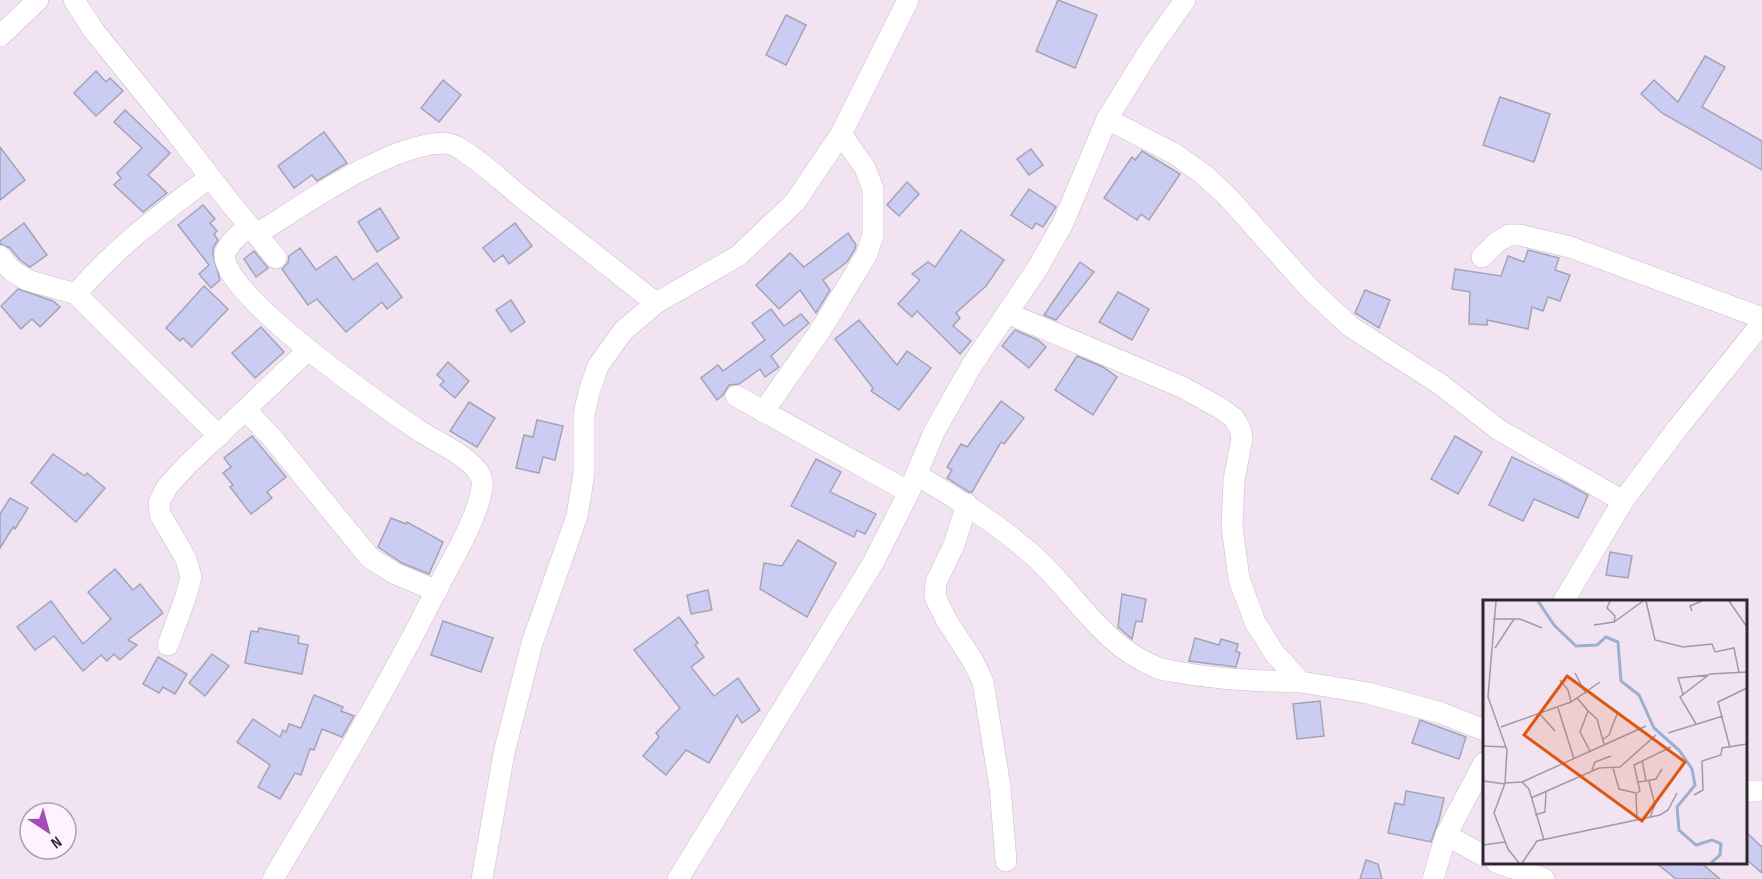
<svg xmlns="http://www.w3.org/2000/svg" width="1762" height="879" viewBox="0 0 1762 879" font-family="'Sofia Sans Condensed',sans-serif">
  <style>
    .building { fill: #cacdf1; stroke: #a2a4b6; stroke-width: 1.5 }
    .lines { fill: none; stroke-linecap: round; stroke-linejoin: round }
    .minor-casing { stroke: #cabcca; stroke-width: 22 }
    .minor { stroke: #fff; stroke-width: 21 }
    .inset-river { fill: none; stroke: #9bb0cf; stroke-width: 3 }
    .inset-road { fill: none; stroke: #a498a4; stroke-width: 1.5 }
    .view { fill: #df570e; fill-opacity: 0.15; stroke: #df570e; stroke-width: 3 }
    .inset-edge { fill: none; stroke: #2e282e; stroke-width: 3 }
  </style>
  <rect width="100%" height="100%" fill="#f2e3f2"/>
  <!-- building -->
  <g class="building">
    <path d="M1058 0 1097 15 1075 68 1036 51Z"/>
    <path d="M786 15 806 25 786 65 766 55Z"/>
    <path d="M1705 56 1725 67 1702 107 1762 141V170L1662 113 1641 94 1654 80 1678 102Z"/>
    <path d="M96 71 106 82 110 78 123 91 96 116 74 93Z"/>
    <path d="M443 80 461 95 439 122 421 108Z"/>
    <path d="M1500 97 1550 114 1534 162 1483 145Z"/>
    <path d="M125 110 170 153 148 175 167 193 143 212 114 185 121 178 117 173 142 148 114 122Z"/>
    <path d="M324 132 347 163 317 181 312 175 294 188 278 166Z"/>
    <path d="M0 147 25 180 0 200Z"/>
    <path d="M1031 149 1043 165 1029 175 1017 159Z"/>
    <path d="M1142 151 1180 174 1149 220 1141 214 1137 220 1104 198 1132 157 1135 160Z"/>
    <path d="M907 182 919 194 899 216 887 205Z"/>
    <path d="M1029 189 1056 207 1043 227 1036 223 1032 229 1011 215Z"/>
    <path d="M203 205 215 219 210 223 217 231 214 234 218 240 213 248V255L220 280 211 288 199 274 209 265 178 225Z"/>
    <path d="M380 208 399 238 377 252 358 222Z"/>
    <path d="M24 223 47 255 30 267 20 260 10 248 0 244V241Z"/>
    <path d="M515 223 532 246 509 264 503 255 494 262 483 248Z"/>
    <path d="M961 230 1004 260 986 286 956 313 960 318 953 326 971 341 960 354 917 311 912 317 898 304 920 280 912 274 928 262 935 267Z"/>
    <path d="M848 233 856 245 855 249 847 262 823 280 830 290 816 313 800 290 779 309 756 285 790 253 804 267Z"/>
    <path d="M300 248 316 270 336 256 353 280 377 263 402 297 387 309 382 302 346 332 317 299 308 305 282 269 288 263 289 256Z"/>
    <path d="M1528 250 1559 258 1555 270 1570 275 1560 301 1548 297 1543 311 1532 307 1528 329 1487 320V325L1469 324 1470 292 1452 289 1455 269 1501 276 1508 256 1524 262Z"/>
    <path d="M254 251 268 268 256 277 244 259Z"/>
    <path d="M1080 262 1094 272 1056 320 1044 315Z"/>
    <path d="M204 286 228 309 192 347 183 338 180 341 166 328Z"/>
    <path d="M18 289 53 301 60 307 40 327 32 319 21 329 1 306Z"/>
    <path d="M1365 290 1390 300 1379 328 1355 313Z"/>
    <path d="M1118 292 1149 309 1132 340 1099 322Z"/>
    <path d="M511 300 525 322 511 332 496 310Z"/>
    <path d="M771 309 784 326 801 314 809 323 771 356 779 367 765 377 760 369 739 384 729 385 723 395 717 400 701 378 718 365 723 371 765 340 752 323Z"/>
    <path d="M859 320 897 365 907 351 931 368 899 410 871 391 873 388 835 339Z"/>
    <path d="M261 327 284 352 255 378 232 353Z"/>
    <path d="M1015 330 1038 340 1046 347 1029 368 1002 346Z"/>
    <path d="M1077 356 1103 367 1117 377 1093 415 1055 390Z"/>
    <path d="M448 362 469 381 455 398 440 385 444 381 437 375Z"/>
    <path d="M1001 401 1024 418 1004 444 1001 442 972 492H969L947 478 952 470 947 467 961 444 967 447Z"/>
    <path d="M469 402 495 418 477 447 450 431Z"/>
    <path d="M537 420 563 426 555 460 543 457 539 473 516 468 524 435 533 437Z"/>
    <path d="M252 436 286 477 267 492 272 498 251 514 230 487 233 485 223 473 231 467 224 458Z"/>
    <path d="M1455 436 1482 452 1458 494 1431 479Z"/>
    <path d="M53 454 85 476 87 473 105 488 76 522 31 483Z"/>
    <path d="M1512 457 1562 481 1588 495 1578 518 1534 499 1523 521 1489 505Z"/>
    <path d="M816 459 841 472 830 492 876 514 865 534 857 530 854 537 791 506Z"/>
    <path d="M10 498 28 508 15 529 13 527 0 548V514Z"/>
    <path d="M391 518 406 524 407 522 443 542 429 574 402 563 378 547Z"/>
    <path d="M798 540 836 563 807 617 760 589 764 563 782 566Z"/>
    <path d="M1610 552 1632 556 1628 578 1606 575Z"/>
    <path d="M115 569 133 590 140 584 163 613 128 640 137 645 120 660 114 654 107 661 101 655 83 671 54 636 35 650 17 627 51 601 83 644 111 619 88 592Z"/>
    <path d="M708 590 712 610 691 614 687 595Z"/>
    <path d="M1122 594 1146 599 1142 622 1136 621 1132 639 1118 627Z"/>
    <path d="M679 617 698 643 695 645 704 657 691 667 714 696 738 678 760 710 742 723 737 715 709 763 686 750 666 775 643 756 659 737 656 733 680 708 634 650Z"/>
    <path d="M443 621 493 638 481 672 431 655Z"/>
    <path d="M259 628 299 636 298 643 308 645 302 674 245 663 251 631 258 632Z"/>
    <path d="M1195 638 1219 645 1221 639 1238 644 1236 651 1240 653 1236 667 1189 661Z"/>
    <path d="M212 654 229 666 205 696 189 683Z"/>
    <path d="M158 657 187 674 175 694 163 687 159 693 143 684Z"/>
    <path d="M314 695 343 707 341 711 354 716 342 737 322 729 314 750 310 749 301 775 295 773 280 799 258 787 270 765 237 742 253 719 280 737 283 730 286 732 289 724 301 728Z"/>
    <path d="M1320 701 1324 736 1297 739 1293 704Z"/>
    <path d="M1420 720 1466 737 1459 759 1412 743Z"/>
    <path d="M1406 791 1444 798 1439 820 1431 842 1388 833 1395 803 1404 805Z"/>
    <path d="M1746 832 1762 847V873L1746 859Z"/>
    <path d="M1366 860 1378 864 1382 879H1360Z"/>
    <path d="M1655 862H1700L1720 879H1676Z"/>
  </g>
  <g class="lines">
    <!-- minor casing -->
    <g class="minor-casing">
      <g id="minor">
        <path d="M74 0 94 31 174 130 227 199 276 258"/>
        <path d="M0 36 38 0"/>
        <path d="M1107 119 1175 154 1203 174 1227 196 1311 290 1351 327 1440 384 1499 430 1623 501"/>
        <path d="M249 226C241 233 229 242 225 253 215 291 386 408 418 430 435 441 471 457 480 475 482 479 483 483 482 488 477 519 453 558 438 587 388 687 330 783 273 879"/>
        <path d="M257 234C303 205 390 143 445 143 451 144 457 146 462 150 486 165 507 186 530 204 572 237 614 270 656 303"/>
        <path d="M0 256 11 270 27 280 76 294 219 436"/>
        <path d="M1482 257 1497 242 1509 235H1520L1570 247 1762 318"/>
        <path d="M76 294C115 248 162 213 210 177"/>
        <path d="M1007 313 1182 387 1220 408 1234 418 1240 429 1242 438 1234 480 1232 527 1239 579 1255 622 1275 654 1301 682 1368 693 1441 713 1484 730"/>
        <path d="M736 396 909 492"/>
        <path d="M246 410 273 439 370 558 396 574 437 591"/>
        <path d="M763 412 820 331 867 254 873 235V189L865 168 841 134"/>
        <path d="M917 475C959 500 1000 525 1036 558 1078 597 1101 644 1156 667 1164 671 1175 671 1183 673 1223 680 1261 681 1301 682"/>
        <path d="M967 504 954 545 936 582 935 597 947 621 973 661 983 682 1000 787 1006 861"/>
        <path d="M1563 602 1623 501 1677 429 1762 323"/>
        <path d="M168 645 186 596 191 577 186 559 160 514 159 502 167 487 187 465 307 351"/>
        <path d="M1746 791H1762"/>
        <path d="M1446 835 1484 856"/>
        <path d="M1496 862 1544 879"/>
        <path d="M482 879 504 753 532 643 577 516 584 473V415L589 392 598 366 623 331 656 303 738 256 795 202 841 134 908 0"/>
        <path d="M678 879 873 563 909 492 934 432 972 365 1037 269 1063 223 1107 119 1149 51 1185 0"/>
        <path d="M1433 879 1446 835 1484 763"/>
      </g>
    </g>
    <!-- minor -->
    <use href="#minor" class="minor"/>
  </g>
  <!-- overview -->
  <g transform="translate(1483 600)">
    <rect width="264" height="264" fill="#f2e3f2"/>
    <path class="inset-river" d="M55 1 71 25 93 46 114 45 123 37 135 42 138 81 156 95 171 128 196 150 209 169 212 185 194 207 196 230 213 245 229 240 238 244 237 255 228 263"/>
    <path class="inset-road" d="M13 1 5 97 24 150 22 183 11 213 25 249 36 263M127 1 124 8 132 16 131 22M163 1 172 40 200 47 229 44 232 52 251 48 256 73M246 1 264 27M209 11 207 6 219 1M10 19H37L59 28M111 25 131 22 160 1M12 48 31 19M92 73 103 94M77 80 85 90 88 102M200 94 195 78 226 75M94 98 105 111 97 132 107 151M75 108 91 159M105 111 114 119 121 144M56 113 72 131M213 124 197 97 227 74 264 72M18 127 88 102 117 82M185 133 240 116M119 140 126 135 134 114M0 146 24 147M247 148 235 102 264 88M159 160 163 181M130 168 136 189 153 193M109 170 112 162 128 156M0 181 22 184M166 181 172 205 167 217M39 182 46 189 61 240M156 182 173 179 179 169M22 183 39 182 163 126M153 193 154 219M154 193 157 191 151 165 188 147M211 195 220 190 219 161 238 155 239 148 264 144M48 198 116 168 137 167 173 135M52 215 62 212 63 192M0 245 22 242M39 263 54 241 177 215 185 210 194 193"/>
    <path class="view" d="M84 76 202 162 159 221 41 135Z"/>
    <rect width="264" height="264" class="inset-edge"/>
  </g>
  <!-- north arrow -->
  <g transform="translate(48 831) rotate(144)"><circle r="28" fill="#fdf2fe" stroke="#aaa1ab" stroke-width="1.5"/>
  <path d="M0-4.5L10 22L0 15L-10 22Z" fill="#a44bb7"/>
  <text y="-9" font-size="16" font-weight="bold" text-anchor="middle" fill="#2e282e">N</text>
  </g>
</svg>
